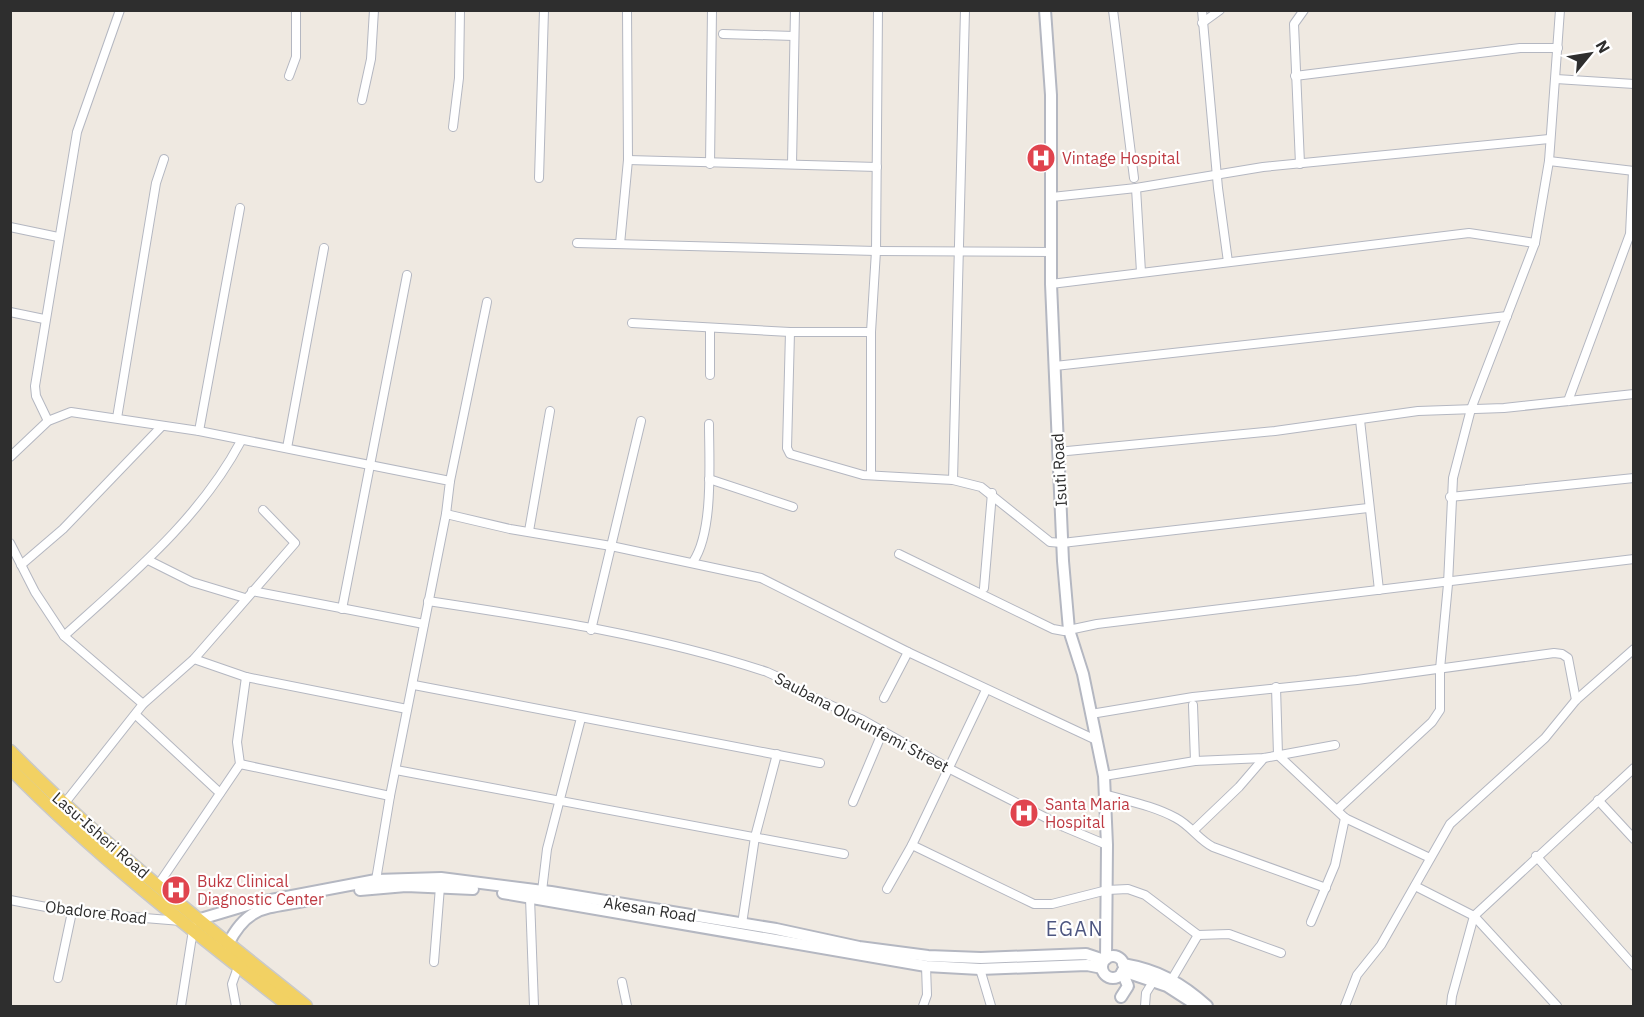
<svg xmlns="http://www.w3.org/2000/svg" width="1644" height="1017" viewBox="0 0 1644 1017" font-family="'IBM Plex Sans',sans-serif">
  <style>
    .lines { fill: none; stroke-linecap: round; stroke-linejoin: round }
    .street-casing { stroke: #b4b7c1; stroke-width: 10 }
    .secondary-casing { stroke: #b4b7c1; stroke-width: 14 }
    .primary-casing { stroke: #c9c9c9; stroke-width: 15 }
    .street { stroke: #fff; stroke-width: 8 }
    .secondary { stroke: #fff; stroke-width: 10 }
    .primary { stroke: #f2d163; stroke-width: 12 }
    .labels { text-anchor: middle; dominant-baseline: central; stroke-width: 4.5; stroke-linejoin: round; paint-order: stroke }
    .health-label { font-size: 16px; fill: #be3a42; stroke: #fff; text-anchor: start }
    .street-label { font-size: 16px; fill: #2e2e2e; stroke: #fff }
    .quarter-label { font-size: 20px; letter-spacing: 1.5px; fill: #4d5680; stroke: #fff }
  </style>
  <rect width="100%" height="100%" fill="#efe9e1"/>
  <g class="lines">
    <!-- street casing -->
    <g class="street-casing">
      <g id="street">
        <path d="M1113 10 1134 178"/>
        <path d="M1202 10 1218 188 1228 262"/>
        <path d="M1202 23 1220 10"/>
        <path d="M723 34 794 36"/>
        <path d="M289 76 296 57V10"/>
        <path d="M1295 76 1520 48H1558"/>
        <path d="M1556 79 1634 84"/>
        <path d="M362 100 371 59 374 10"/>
        <path d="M453 127 459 78 460 10"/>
        <path d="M628 160 877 167"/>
        <path d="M1549 161 1634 171"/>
        <path d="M710 164 712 10"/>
        <path d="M792 164 795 10"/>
        <path d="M1300 164 1294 24 1304 10"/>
        <path d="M539 178 544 10"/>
        <path d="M1136 188 1141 272"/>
        <path d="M1052 197 1136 188 1263 167 1549 139"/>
        <path d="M10 227 58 237"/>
        <path d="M577 243 876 251 1051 252"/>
        <path d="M620 244 628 160 627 10"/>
        <path d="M1051 284 1469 233 1535 243"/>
        <path d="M10 312 44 319"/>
        <path d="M632 323 790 332H871"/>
        <path d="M710 328V375"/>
        <path d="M790 332 787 448 790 454 863 475 953 480 981 487 1050 542 1062 543 1368 508"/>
        <path d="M1055 366 1507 316"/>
        <path d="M1568 401 1630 234 1633 171"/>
        <path d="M117 418 156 183 164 159"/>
        <path d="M1360 420 1379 590"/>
        <path d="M48 421 36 396 35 386 77 132 120 10"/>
        <path d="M199 431 240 208"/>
        <path d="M287 448 324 248"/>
        <path d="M1057 452 1275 431 1418 411 1504 408 1634 394"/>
        <path d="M10 457 48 421 71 412 199 431 450 481 446 514 390 796 376 880"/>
        <path d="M871 475V332L876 251 878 10"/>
        <path d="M709 479 793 507"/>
        <path d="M953 480 965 10"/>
        <path d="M450 481 487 302"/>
        <path d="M1450 497 1634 478"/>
        <path d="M446 514 510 529 611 546 761 578 908 652 1096 740"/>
        <path d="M529 531 550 411"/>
        <path d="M10 543 35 592 64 636 143 704"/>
        <path d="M899 554 1053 629 1064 631 1097 624 1634 559"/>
        <path d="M148 560 192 582 245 598"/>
        <path d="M693 562C714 531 709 461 709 424"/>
        <path d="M21 565 63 529 161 427"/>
        <path d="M984 588 992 493"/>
        <path d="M252 591 424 624"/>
        <path d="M428 601C541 618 658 636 767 672L778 677 784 684 863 720 950 769 1064 827 1107 845"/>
        <path d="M342 609 407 275"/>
        <path d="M591 630 641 421"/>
        <path d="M64 636C130 576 199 520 241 441"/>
        <path d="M194 659 246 677 407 709"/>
        <path d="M414 685 820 763"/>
        <path d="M1276 687 1278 755 1345 818 1430 858"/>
        <path d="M884 698 908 652"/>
        <path d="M1193 705 1195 761"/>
        <path d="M1091 714 1193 697 1357 680 1554 653 1562 654 1568 658 1576 700"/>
        <path d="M136 715 220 793"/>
        <path d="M240 764 390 796"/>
        <path d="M396 770 844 854"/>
        <path d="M1104 776 1195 761 1264 758 1335 745"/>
        <path d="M1104 794C1128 801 1154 806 1176 818 1191 826 1199 840 1213 847L1326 888"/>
        <path d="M1598 800 1634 839"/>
        <path d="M853 802 883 731"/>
        <path d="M64 804 143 704 194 659 295 543 263 510"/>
        <path d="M1337 810 1432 722 1440 710V669L1448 584 1453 478 1471 409 1535 243 1549 161 1560 10"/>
        <path d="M1194 830 1239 787 1264 758"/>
        <path d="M912 845 1034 904H1052L1107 890 1128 889 1145 895 1198 935 1229 934 1281 953"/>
        <path d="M1536 856 1634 966"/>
        <path d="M158 885 240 764 237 742 246 677"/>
        <path d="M1415 886 1474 916 1557 1006"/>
        <path d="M887 889 912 845 986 690"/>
        <path d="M542 891 547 849 581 718"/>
        <path d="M530 898 534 1006"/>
        <path d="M10 900 72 912 181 921"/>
        <path d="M1311 922 1335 865 1345 818"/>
        <path d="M742 924 755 837 777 754"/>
        <path d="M434 962 440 887"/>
        <path d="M980 969 991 1006"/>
        <path d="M58 978 72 912"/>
        <path d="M1172 979 1198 935"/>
        <path d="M622 982 627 1006"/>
        <path d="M181 1006 193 930"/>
        <path d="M236 1006 232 984 238 967"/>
        <path d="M923 1006 927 995 926 966"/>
        <path d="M1145 1006 1146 993 1154 980"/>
        <path d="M1345 1006 1357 975 1381 945 1450 824 1545 738 1576 700 1634 649"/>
        <path d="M1451 1006 1452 996 1474 916 1634 768"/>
      </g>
    </g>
    <!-- secondary casing -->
    <g class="secondary-casing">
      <g id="secondary">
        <path d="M1045 10 1051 95V284L1063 561 1069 630 1083 674 1104 776 1107 845 1106 959"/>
        <path d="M360 890 406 886 473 889"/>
        <path d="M503 893 926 966 980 969 1087 965 1102 968"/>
        <path d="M197 920 254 903 376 880 441 878 551 892 776 929 859 947 928 956 981 958 1086 954 1104 960"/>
        <path d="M228 944C249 903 268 909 309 900"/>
        <circle cx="1113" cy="967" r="11"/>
        <path d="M1123 964C1158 970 1182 983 1207 1006"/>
        <path d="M1123 971 1167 986 1198 1006"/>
        <path d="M1121 997 1128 986 1122 972"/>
      </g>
    </g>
    <!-- primary casing -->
    <g class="primary-casing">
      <g id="primary">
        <path d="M10 751C101 844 205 925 306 1006"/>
        <path d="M10 768C95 855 193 931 289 1006"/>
      </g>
    </g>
    <!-- street -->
    <use href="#street" class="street"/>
    <!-- secondary -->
    <use href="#secondary" class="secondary"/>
    <!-- primary -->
    <use href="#primary" class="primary"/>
  </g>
  <!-- icons -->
  <defs>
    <g id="hospital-disc" transform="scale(1.5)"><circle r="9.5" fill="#e0444e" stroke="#fff"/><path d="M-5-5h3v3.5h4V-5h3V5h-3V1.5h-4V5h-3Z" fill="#fff"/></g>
  </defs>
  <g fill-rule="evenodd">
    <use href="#hospital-disc" x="1041" y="158"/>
    <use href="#hospital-disc" x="1024" y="813"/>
    <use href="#hospital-disc" x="176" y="890"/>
  </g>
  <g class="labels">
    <!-- health labels -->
    <g class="health-label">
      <text x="1062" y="158">Vintage Hospital</text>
      <text x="1045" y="804">Santa Maria<tspan x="1045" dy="18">Hospital</tspan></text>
      <text x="197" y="881">Bukz Clinical<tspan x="197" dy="18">Diagnostic Center</tspan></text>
    </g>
    <!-- street labels -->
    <g class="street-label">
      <text transform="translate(1059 470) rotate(-93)">Isuti Road</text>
      <text transform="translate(862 722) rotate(28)">Saubana Olorunfemi Street</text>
      <text transform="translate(101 835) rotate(41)">Lasu-Isheri Road</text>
      <text transform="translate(650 909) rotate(9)">Akesan Road</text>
      <text transform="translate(96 912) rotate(7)">Obadore Road</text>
    </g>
    <!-- quarter labels -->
    <g class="quarter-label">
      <text x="1075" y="928">EGAN</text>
    </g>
  </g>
  <!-- border -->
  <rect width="1644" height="1017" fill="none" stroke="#2e2e2e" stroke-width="24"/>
  <!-- north arrow -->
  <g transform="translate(1590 54) rotate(60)" stroke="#ffffff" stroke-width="4.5" paint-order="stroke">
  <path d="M0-4.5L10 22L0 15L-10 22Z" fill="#2e2e2e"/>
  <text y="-9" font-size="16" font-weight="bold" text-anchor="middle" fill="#2e2e2e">N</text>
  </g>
</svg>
